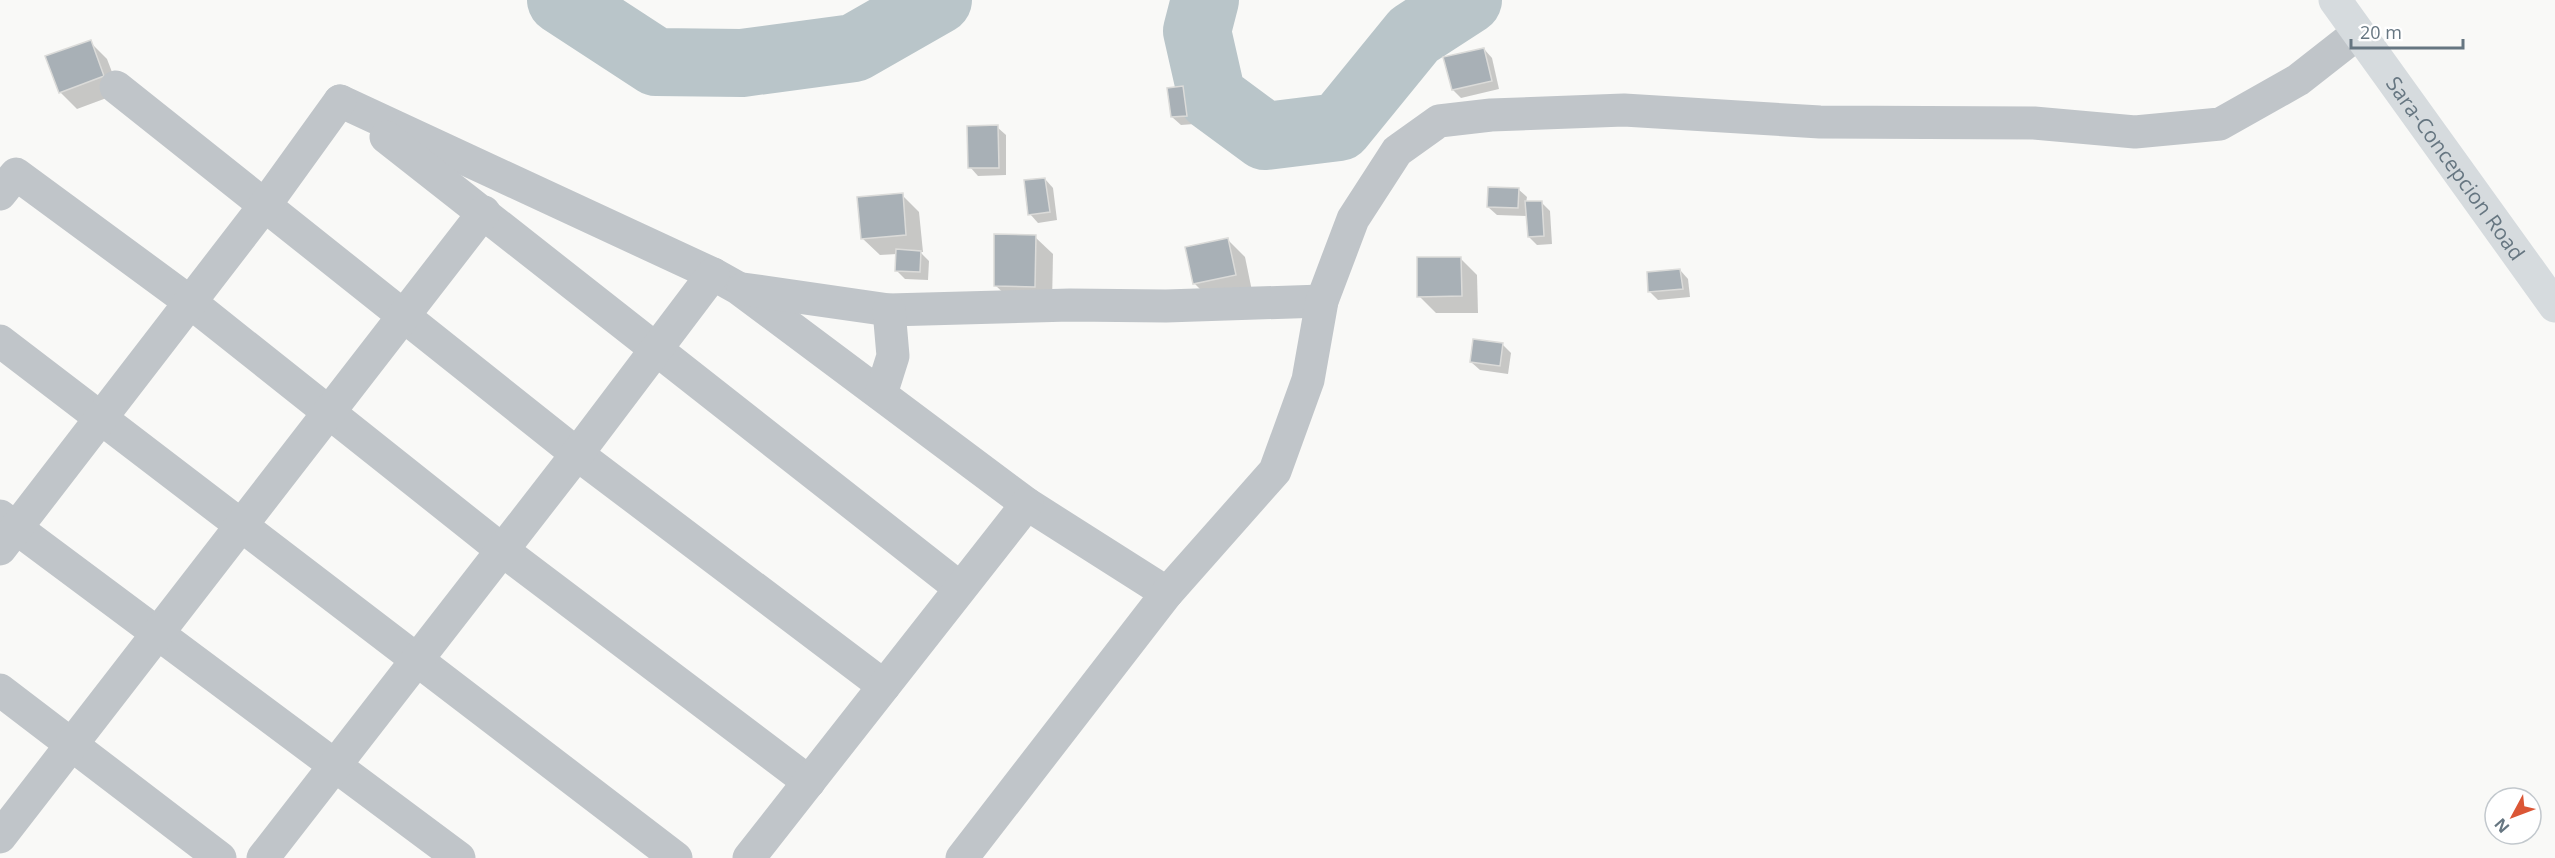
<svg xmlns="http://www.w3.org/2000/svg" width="2555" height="858" viewBox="0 0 2555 858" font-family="'Open Sans',sans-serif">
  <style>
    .shadow { fill: #0003 }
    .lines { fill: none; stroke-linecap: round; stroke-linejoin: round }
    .river { stroke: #b9c5c9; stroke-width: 68 }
    .building { fill: #a8b0b6; stroke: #dbdbd9; stroke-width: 1.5 }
    .minor { stroke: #c0c5c9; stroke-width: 33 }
    .secondary { stroke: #d6dbde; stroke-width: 33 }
    .labels { text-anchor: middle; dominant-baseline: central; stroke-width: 6; stroke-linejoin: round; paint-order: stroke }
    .street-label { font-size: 21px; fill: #667681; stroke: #fff }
  </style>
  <rect width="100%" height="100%" fill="#f9f9f7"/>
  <!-- shadow -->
  <g class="shadow">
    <path d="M90 42 107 59 120 93 77 109 60 92Z"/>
    <path d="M1484 49 1492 58 1499 89 1461 98 1453 90Z"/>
    <path d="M1182 88 1191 96 1194 124 1181 125 1172 117Z"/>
    <path d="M997 127 1006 135V175L978 176 970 167Z"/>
    <path d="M1045 179 1053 188 1057 220 1038 223 1030 214Z"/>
    <path d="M1518 189 1527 197 1526 203 1541 202 1550 211 1552 244 1537 245 1529 237 1528 216 1497 215 1488 207Z"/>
    <path d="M902 195 919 212 923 252H920L929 261 928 280 905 279 897 271V254L880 255 862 238Z"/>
    <path d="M1035 237 1053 254 1052 304 1013 302 995 285Z"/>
    <path d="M1228 240 1245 257 1252 291 1211 300 1194 283Z"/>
    <path d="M1460 258 1477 275 1478 313H1436L1419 296Z"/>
    <path d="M1680 270 1688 279 1690 297 1658 300 1650 292Z"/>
    <path d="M1502 344 1511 353 1508 374 1480 370 1471 362Z"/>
  </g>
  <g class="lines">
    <!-- river -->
    <g class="river">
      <path d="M561 0 656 62 742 63 854 48 938 0"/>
      <path d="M1205 0 1197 31 1212 97 1265 136 1339 127 1414 35 1468 0"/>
    </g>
  </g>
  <!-- building -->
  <g class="building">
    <path d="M91 40 104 76 59 93 45 56Z"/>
    <path d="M1484 48 1492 81 1452 90 1443 57Z"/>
    <path d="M1183 86 1187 116 1171 117 1167 88Z"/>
    <path d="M998 125 999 168H968L967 126Z"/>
    <path d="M1045 178 1050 212 1028 215 1024 180Z"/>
    <path d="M1488 187 1519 188 1518 208 1487 207Z"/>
    <path d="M903 193 906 235 861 239 857 197Z"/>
    <path d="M1525 201H1542L1544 236 1528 237Z"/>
    <path d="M994 234 1036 235 1035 287 994 286Z"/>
    <path d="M1228 238 1236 275 1193 284 1185 247Z"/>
    <path d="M896 249 921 251 920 272 895 271Z"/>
    <path d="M1417 257H1461L1462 296 1417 297Z"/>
    <path d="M1680 269 1683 289 1648 292 1647 272Z"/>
    <path d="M1473 339 1503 343 1500 366 1470 362Z"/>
  </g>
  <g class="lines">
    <!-- minor -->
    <g class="minor">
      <path d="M116 87 577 454 884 686"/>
      <path d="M340 101 713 274 738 288 1027 504 1167 593"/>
      <path d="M386 137 960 588"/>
      <path d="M0 194 16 174 190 302 502 550 809 782"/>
      <path d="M743 289 889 310 1070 305 1166 306 1322 301"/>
      <path d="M0 341 676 858"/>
      <path d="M881 394 893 356 889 310"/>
      <path d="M0 516 459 858"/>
      <path d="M0 549 265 205 340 101"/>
      <path d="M0 690 220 858"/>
      <path d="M0 837 484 212"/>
      <path d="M263 858 577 454 713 274"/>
      <path d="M749 858 1027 504"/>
      <path d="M962 858 1167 593 1275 471 1308 380 1322 301 1353 219 1397 151 1439 121 1491 115 1624 110 1820 122 2034 123 2135 132 2220 124 2298 80 2358 33"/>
    </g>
    <!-- secondary -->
    <path class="secondary" id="s1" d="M2335 0 2555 306"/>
  </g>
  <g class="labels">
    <!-- street labels -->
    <g class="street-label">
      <text stroke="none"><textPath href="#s1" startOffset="207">Sara-Concepcion Road</textPath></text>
    </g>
  </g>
  <!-- north arrow -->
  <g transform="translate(2513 816) rotate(229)"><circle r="28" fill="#ffffff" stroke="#c2c8cd" stroke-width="1.5"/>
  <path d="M0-4.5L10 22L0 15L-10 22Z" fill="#db5635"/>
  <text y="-9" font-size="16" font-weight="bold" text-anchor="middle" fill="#667681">N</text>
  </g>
  <!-- scale -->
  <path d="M2351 39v9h112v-9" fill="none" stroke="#667681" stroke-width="3"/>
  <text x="2360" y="39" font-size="18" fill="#667681" stroke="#ffffff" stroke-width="4.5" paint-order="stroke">20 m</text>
</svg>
